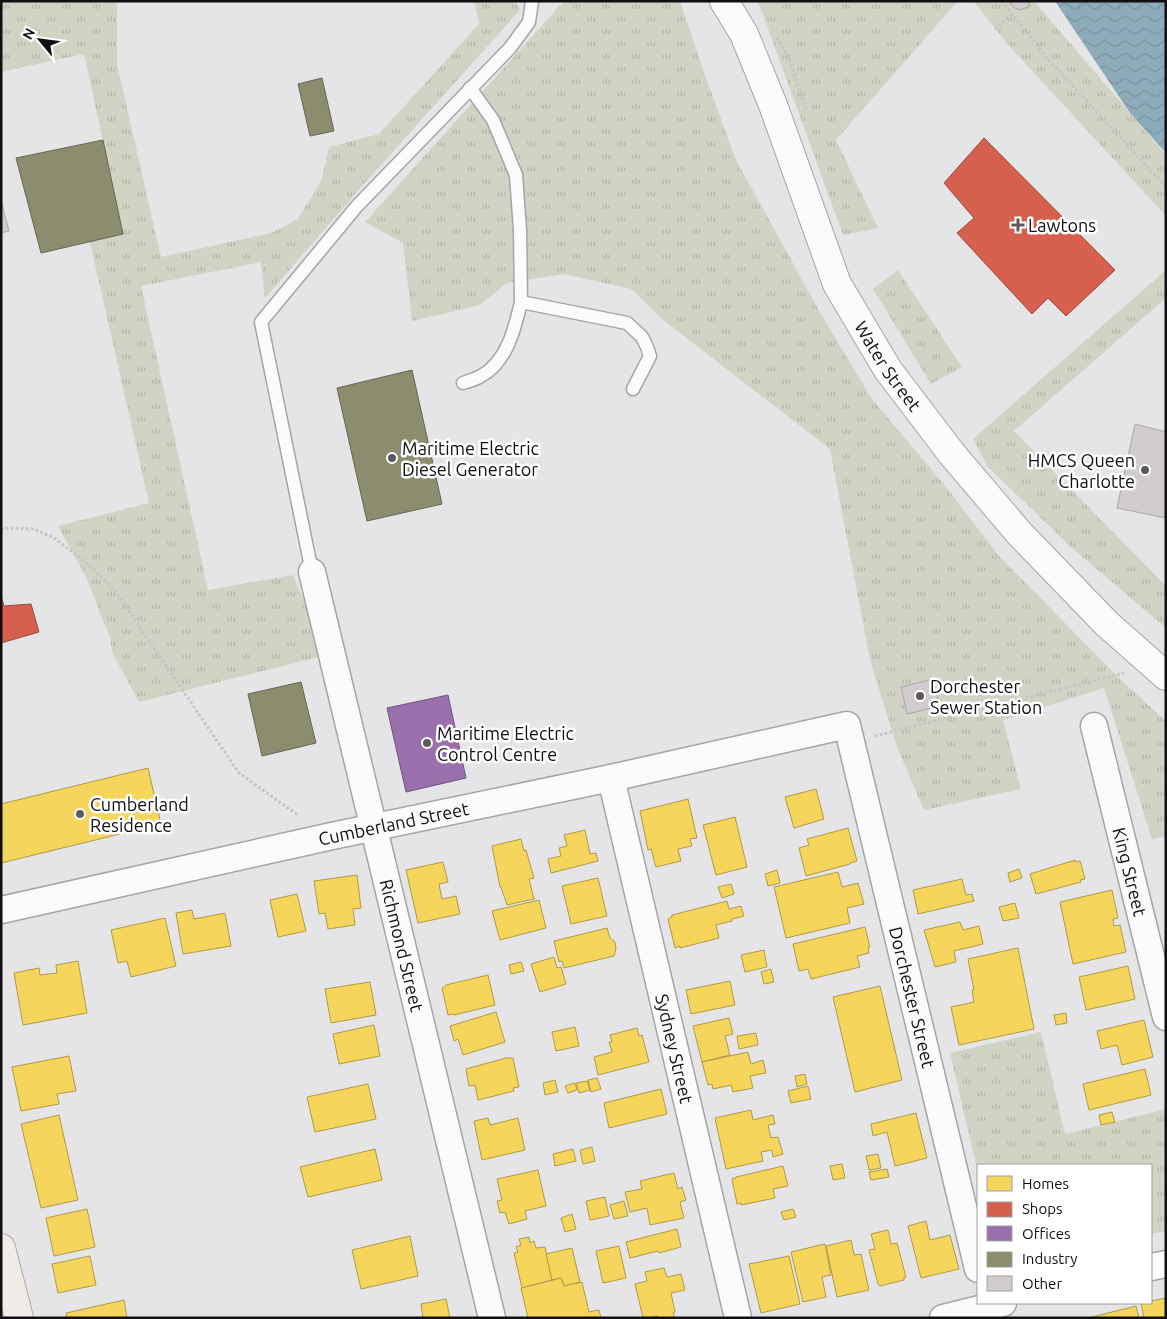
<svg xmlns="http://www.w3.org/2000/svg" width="1167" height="1319" viewBox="0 0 1167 1319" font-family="Ubuntu,sans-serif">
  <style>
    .grass { fill: url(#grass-tufts) }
    .water { fill: url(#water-waves) }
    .homes { fill: #f6d55c; stroke: #b19a46 }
    .shops { fill: #d6604d; stroke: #9b483b }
    .offices { fill: #9970ab; stroke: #70537d }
    .industry { fill: #8c8c6e; stroke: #676652 }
    .building { fill: #d2cbd0; stroke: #a8a7a9 }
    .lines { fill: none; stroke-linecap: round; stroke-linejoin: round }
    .lane-casing { stroke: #a5a5a7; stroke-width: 15 }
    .street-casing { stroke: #a5a5a7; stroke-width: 29 }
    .secondary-casing { stroke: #a5a5a7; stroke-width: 30 }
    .primary-casing { stroke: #b3a8a5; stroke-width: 30 }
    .path { stroke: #c4c4c5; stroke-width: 3; stroke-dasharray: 2.5 2.5; stroke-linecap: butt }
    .lane { stroke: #fbfbfc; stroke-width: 12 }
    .street { stroke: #fbfbfc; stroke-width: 26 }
    .secondary { stroke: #fbfbfc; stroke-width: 28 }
    .primary { stroke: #f1ebe8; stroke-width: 28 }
    .poi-dot { fill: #5b5a5c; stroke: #fff; stroke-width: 2 }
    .labels { text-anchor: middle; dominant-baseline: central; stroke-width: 5; stroke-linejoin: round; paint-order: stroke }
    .poi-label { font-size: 18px; fill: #100f11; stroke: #fff; text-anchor: start }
    .street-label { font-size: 18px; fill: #100f11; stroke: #fff }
  </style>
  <defs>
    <pattern id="grass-tufts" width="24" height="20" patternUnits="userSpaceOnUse" patternTransform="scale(1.25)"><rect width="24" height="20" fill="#d1d4c4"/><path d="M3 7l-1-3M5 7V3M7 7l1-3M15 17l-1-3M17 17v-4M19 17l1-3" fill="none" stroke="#b2b5a7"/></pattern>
    <pattern id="water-waves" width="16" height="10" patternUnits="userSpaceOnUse" patternTransform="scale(1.25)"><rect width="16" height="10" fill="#8eabb9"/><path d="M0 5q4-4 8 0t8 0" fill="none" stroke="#79929e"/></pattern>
  </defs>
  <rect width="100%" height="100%" fill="#e5e5e8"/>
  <!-- grass -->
  <g class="grass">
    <path d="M1 1H117V64L161 257 271 233 298 219 322 179 329 147 379 134 479 24 474 1H515L520 10 363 185 265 298 261 262 141 286 208 590 293 575 327 655 139 702 113 654 110 638 86 577 58 526 149 503 90 242 123 233 84 54 1 72Z"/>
    <path d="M564 1H680L706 78 736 160 821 314 872 399 943 483 999 556 1123 682 1166 721V836L1152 839 1104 688 1003 720 1021 789 924 810 897 747 870 660 830 449 663 320 631 289 564 274 507 283 480 305 412 321 403 243 365 222Z"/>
    <path d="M758 1H958L836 140 878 228 843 235Z"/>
    <path d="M973 1H1034L1166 155V216L1011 48Z"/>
    <path d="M898 270 962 367 931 384 873 289Z"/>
    <path d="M1166 270V298L1014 431 1166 586V628L1072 548 988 467 973 439Z"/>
    <path d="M1041 1032 1065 1134 1166 1109V1231L1151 1234V1165H978V1173L950 1053Z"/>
  </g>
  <!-- water -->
  <path class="water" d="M1055 1H1166V153L1130 113Z"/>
  <!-- homes -->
  <g class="homes">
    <path d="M148 768 161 824 1 863V804Z"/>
    <path d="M816 789 824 819 794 828 785 797Z"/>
    <path d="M688 799 697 838 690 839 692 846 678 849 681 861 656 867 651 849 648 850 640 811Z"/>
    <path d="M735 817 747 867 716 875 703 825Z"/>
    <path d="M848 828 857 861 850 863V864L806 876 799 848 809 845 807 839Z"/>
    <path d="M585 830 590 854 596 853 598 861 551 873 548 859 561 856 559 848 567 846 564 835Z"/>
    <path d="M521 839 524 851 526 850 534 878 529 879 534 899 507 905 501 887H500L492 846Z"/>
    <path d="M1075 860V862L1080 861 1085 879 1080 880 1081 882 1036 894 1030 874Z"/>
    <path d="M443 862 448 882 439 884 442 899 456 896 460 914 418 923 406 870Z"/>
    <path d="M1019 869 1022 878 1010 882 1008 873Z"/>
    <path d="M777 870 780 883 768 886 765 874Z"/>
    <path d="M838 872 842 887 858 883 864 904 847 908 850 923 786 938 774 887Z"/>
    <path d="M357 875 361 908 353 909 355 925 328 929 325 913 319 914 314 881Z"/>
    <path d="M598 878 607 916 571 924 562 886Z"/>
    <path d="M962 879 966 895 972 894 974 901 918 914 913 890Z"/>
    <path d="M731 884 734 894 722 898 718 887Z"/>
    <path d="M1112 890 1118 918 1113 919 1114 926 1120 925 1126 952 1073 964 1060 902Z"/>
    <path d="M297 894 306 931 278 937 270 900Z"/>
    <path d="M539 900 546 928 500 940 492 911Z"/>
    <path d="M727 901 729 909 741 906 744 916 732 919V921L716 925 719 938 680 948V946L675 948 668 919 672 917V915Z"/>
    <path d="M1015 903 1019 918 1003 921 999 907Z"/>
    <path d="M192 910 194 919 225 913 231 946 183 954 176 913Z"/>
    <path d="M165 918 176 966 131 977 127 961 118 963 111 930Z"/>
    <path d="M960 922 963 930 979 926 983 944 954 951 956 962 935 967 924 930Z"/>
    <path d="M865 927 870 947H868L869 953 857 956 860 967 811 979 808 969 799 971 793 944Z"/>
    <path d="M607 928 610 938 615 942 616 949 614 956 564 968 562 961 559 962 554 941Z"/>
    <path d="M1018 948 1034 1029 959 1045 951 1007 974 1002 972 990H974L968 959Z"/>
    <path d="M764 950 767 967 745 972 741 955Z"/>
    <path d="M554 957 557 968 561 967 566 984 540 992 531 964Z"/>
    <path d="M78 961 87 1013 23 1025 14 973 39 968 40 975 57 973 56 965Z"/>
    <path d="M521 962 524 971 511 974 509 965Z"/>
    <path d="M1128 966 1135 999 1086 1010 1079 977Z"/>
    <path d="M771 969 774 982 764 984 761 972Z"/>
    <path d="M488 975 495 1005 454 1015 453 1014 448 1015 442 988 446 985Z"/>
    <path d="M730 981 735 1005 691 1014 686 990Z"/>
    <path d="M370 982 376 1015 331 1023 325 989Z"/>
    <path d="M880 986 902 1080 855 1092 833 997Z"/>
    <path d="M496 1012 505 1042 463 1055 458 1039 454 1041 450 1026Z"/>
    <path d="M1066 1013 1067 1023 1056 1025 1054 1015Z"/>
    <path d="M729 1018 733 1034 725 1036 730 1055 702 1062 693 1026Z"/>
    <path d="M1144 1020 1153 1057 1122 1065 1117 1045 1101 1049 1097 1031Z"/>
    <path d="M374 1025 380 1056 339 1064 333 1034Z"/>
    <path d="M575 1027 579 1046 556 1051 552 1032Z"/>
    <path d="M637 1028 639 1036 642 1035 649 1062 598 1075 594 1057 612 1052 609 1042H612L610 1035Z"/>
    <path d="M756 1033 758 1045 739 1049 737 1036Z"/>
    <path d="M748 1052 751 1064 763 1060 766 1073 750 1076 753 1088 733 1092 731 1085 713 1089 712 1084 708 1085 702 1062Z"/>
    <path d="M69 1056 76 1091 57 1094 59 1104 21 1111 12 1067Z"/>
    <path d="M506 1058H513L519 1087 513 1088 514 1091 478 1100 475 1085 469 1086 466 1069Z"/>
    <path d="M1145 1069 1151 1095 1089 1110 1083 1084Z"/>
    <path d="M805 1074 807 1084 797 1087 795 1076Z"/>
    <path d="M597 1078 601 1089 591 1092 588 1080Z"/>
    <path d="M555 1080 558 1092 545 1095 543 1083Z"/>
    <path d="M587 1081 590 1090 579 1093 576 1083Z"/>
    <path d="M575 1083 577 1090 568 1093 565 1086Z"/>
    <path d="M368 1084 376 1119 315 1132 307 1097Z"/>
    <path d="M808 1086 811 1099 791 1103 788 1091Z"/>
    <path d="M661 1089 667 1114 609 1128 604 1103Z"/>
    <path d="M751 1110 753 1120 773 1115 775 1124 768 1125 771 1138 778 1137 783 1154 773 1157 772 1150 761 1152 763 1161 726 1169 715 1118Z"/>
    <path d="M1112 1112 1115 1122 1101 1125 1099 1115Z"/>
    <path d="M916 1113 927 1158 895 1166 887 1132 873 1136 871 1124Z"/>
    <path d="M59 1115 78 1200 41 1208 21 1124Z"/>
    <path d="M488 1118 490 1125 518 1118 525 1150 482 1160 474 1121Z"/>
    <path d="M592 1147 595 1161 583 1164 580 1150Z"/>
    <path d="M375 1149 382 1180 308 1197 300 1167Z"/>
    <path d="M573 1149 576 1161 555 1166 553 1154Z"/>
    <path d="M878 1154 881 1168 869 1170 866 1156Z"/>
    <path d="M842 1164 845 1178 833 1180 830 1166Z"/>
    <path d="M783 1166 788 1186 773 1189 775 1198 741 1205V1203L737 1204 732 1179 736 1178V1177Z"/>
    <path d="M887 1169 889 1177 871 1180 869 1172Z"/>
    <path d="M538 1170 546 1206 525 1211 527 1219 509 1224 505 1212 500 1213 497 1201 502 1200 497 1179Z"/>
    <path d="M674 1173 678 1189 682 1187 686 1200 680 1202 684 1218 650 1225 647 1208 630 1212 625 1192 642 1189 640 1181Z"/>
    <path d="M605 1197 609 1216 590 1220 586 1201Z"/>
    <path d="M624 1201 628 1216 614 1219 610 1205Z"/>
    <path d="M87 1209 95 1247 54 1256 46 1218Z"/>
    <path d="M793 1209 796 1217 784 1220 781 1212Z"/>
    <path d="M572 1214 576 1229 565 1232 561 1218Z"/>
    <path d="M926 1221 930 1240 950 1235 959 1269 921 1278 908 1226Z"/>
    <path d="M677 1229 681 1247 659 1253 658 1251 630 1258 626 1242Z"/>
    <path d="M888 1230 891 1244 897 1243 906 1277H904V1280L880 1286 878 1284 869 1250 875 1249 871 1234Z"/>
    <path d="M410 1236 418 1276 361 1289 352 1250Z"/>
    <path d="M529 1237 530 1243 534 1241 536 1248 545 1247 552 1280 522 1288 514 1253 518 1252 516 1247 521 1245 519 1239Z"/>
    <path d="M851 1240 854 1255 861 1254 869 1290 837 1297 826 1246Z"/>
    <path d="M825 1244 831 1275 822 1277 826 1297 803 1302 791 1252Z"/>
    <path d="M619 1246 626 1278 603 1283 596 1251Z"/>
    <path d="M572 1248 580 1282 564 1286 561 1278 552 1280 546 1254Z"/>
    <path d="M90 1256 96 1285 58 1293 52 1264Z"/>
    <path d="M789 1256 800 1304 761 1313 749 1264Z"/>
    <path d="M664 1268 667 1277 681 1274 685 1290 671 1293 675 1312 673 1313 675 1318H658V1316L643 1318 635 1284 647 1281 645 1272Z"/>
    <path d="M561 1278 564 1286 582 1282 589 1312 599 1310 601 1318H528L521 1288Z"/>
    <path d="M1166 1298V1318H1144L1141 1303H1151V1301Z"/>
    <path d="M446 1299 450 1318H423L421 1304Z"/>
    <path d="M124 1300 127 1318H67L66 1313Z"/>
    <path d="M1136 1306 1139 1318H1088Z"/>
  </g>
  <!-- shops -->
  <g class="shops">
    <path d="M984 138 1115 270 1066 316 1048 298 1032 314 957 233 974 218 944 183Z"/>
    <path d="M1 596 4 606 31 604 39 632 1 643Z"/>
  </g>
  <!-- offices -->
  <path class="offices" d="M448 695 466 778 406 792 387 708Z"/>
  <!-- industry -->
  <g class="industry">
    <path d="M322 78 334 131 310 136 298 84Z"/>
    <path d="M103 140 123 234 41 253 16 158Z"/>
    <path d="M412 370 442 504 367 521 337 388Z"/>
    <path d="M301 682 316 743 262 756 248 694Z"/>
  </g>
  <!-- building -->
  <g class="building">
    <path d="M1030 1 1028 7 1019 10 1013 7 1010 2Z"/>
    <path d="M1 201 9 231 1 233Z"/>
    <path d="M1135 424 1166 432V518L1117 508Z"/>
    <path d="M933 679 940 706 907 714 901 687Z"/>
  </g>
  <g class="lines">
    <!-- lane casing -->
    <g class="lane-casing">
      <g id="lane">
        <path d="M470 88 493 120 516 175 520 230 521 302 627 323 642 337 647 347 650 356 633 389"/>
        <path d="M463 383C469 381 476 379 481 376 507 362 515 328 521 302"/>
        <path d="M312 572 261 322 357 206 510 48 529 22 532 1"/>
      </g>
    </g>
    <!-- street casing -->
    <g class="street-casing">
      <g id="street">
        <path id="s1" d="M312 572 492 1318"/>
        <path id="s2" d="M1094 726 1166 1017"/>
        <path id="s3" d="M611 778 738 1318"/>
        <path id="s4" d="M1 910 332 836 611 778 847 725 978 1269"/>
        <path d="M1151 1267 1166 1264"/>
        <path d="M943 1318 1003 1303"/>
      </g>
    </g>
    <!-- secondary casing -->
    <g class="secondary-casing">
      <g id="secondary">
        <path id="s5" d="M724 1 744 34 773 105 837 284 888 370 952 454 1019 533 1107 624 1166 676"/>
      </g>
    </g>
    <!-- primary casing -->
    <g class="primary-casing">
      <path id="primary" d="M1 1248 19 1318"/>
    </g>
    <!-- path -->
    <g class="path">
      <path d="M1002 1 1045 56 1166 187"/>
      <path d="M995 29 1012 14"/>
      <path d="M777 38 788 56 806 109"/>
      <path d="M1 529 13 528 34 529 54 538 84 561 113 588 239 773 299 816"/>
      <path d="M875 736 1124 673"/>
    </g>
    <!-- lane -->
    <use href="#lane" class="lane"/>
    <!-- street -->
    <use href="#street" class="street"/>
    <!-- secondary -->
    <use href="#secondary" class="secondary"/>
    <!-- primary -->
    <use href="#primary" class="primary"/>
  </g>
  <!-- markers -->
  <g class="poi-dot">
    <path d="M1015.5 217.5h5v5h5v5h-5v5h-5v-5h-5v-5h5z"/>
    <circle cx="392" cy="458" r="5"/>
    <circle cx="1145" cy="470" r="5"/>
    <circle cx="920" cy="696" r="5"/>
    <circle cx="427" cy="743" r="5"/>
    <circle cx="80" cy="814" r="5"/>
  </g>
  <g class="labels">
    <!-- poi labels -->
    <g class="poi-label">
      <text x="1028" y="225">Lawtons</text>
      <text x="402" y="448">Maritime Electric<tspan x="402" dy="21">Diesel Generator</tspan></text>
      <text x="1135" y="460" text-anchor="end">HMCS Queen<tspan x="1135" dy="21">Charlotte</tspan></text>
      <text x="930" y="686">Dorchester<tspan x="930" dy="21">Sewer Station</tspan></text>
      <text x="437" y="733">Maritime Electric<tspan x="437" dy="21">Control Centre</tspan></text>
      <text x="90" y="804">Cumberland<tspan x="90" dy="21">Residence</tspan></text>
    </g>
    <!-- street labels -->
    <g class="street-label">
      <text stroke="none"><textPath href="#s5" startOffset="402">Water Street</textPath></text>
      <text stroke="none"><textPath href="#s4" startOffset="402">Cumberland Street</textPath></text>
      <text stroke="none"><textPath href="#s2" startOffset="150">King Street</textPath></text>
      <text stroke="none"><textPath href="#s1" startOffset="384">Richmond Street</textPath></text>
      <text stroke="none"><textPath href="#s4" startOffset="1146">Dorchester Street</textPath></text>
      <text stroke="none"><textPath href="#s3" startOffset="278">Sydney Street</textPath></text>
    </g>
  </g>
  <!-- border -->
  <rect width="1167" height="1319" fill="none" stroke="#100f11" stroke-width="5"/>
  <!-- legend -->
  <rect x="977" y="1164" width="175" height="140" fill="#ffffff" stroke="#9f9fa0"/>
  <rect x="987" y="1176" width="25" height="15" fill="#f6d55c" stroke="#9f9fa0"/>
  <text x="1022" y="1189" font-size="15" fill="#100f11">Homes</text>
  <rect x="987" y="1202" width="25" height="15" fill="#d6604d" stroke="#9f9fa0"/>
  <text x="1022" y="1214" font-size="15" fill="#100f11">Shops</text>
  <rect x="987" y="1226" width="25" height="15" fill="#9970ab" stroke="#9f9fa0"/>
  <text x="1022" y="1239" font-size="15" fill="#100f11">Offices</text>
  <rect x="987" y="1252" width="25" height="15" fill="#8c8c6e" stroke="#9f9fa0"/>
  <text x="1022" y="1264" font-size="15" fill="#100f11">Industry</text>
  <rect x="987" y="1276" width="25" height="15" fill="#d2cbd0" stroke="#9f9fa0"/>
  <text x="1022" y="1289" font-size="15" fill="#100f11">Other</text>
  <!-- north arrow -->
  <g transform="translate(40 40) rotate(299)" stroke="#ffffff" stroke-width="4" paint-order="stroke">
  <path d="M0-4L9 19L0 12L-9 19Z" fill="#100f11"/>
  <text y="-8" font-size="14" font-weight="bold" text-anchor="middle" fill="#100f11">N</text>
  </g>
</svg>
